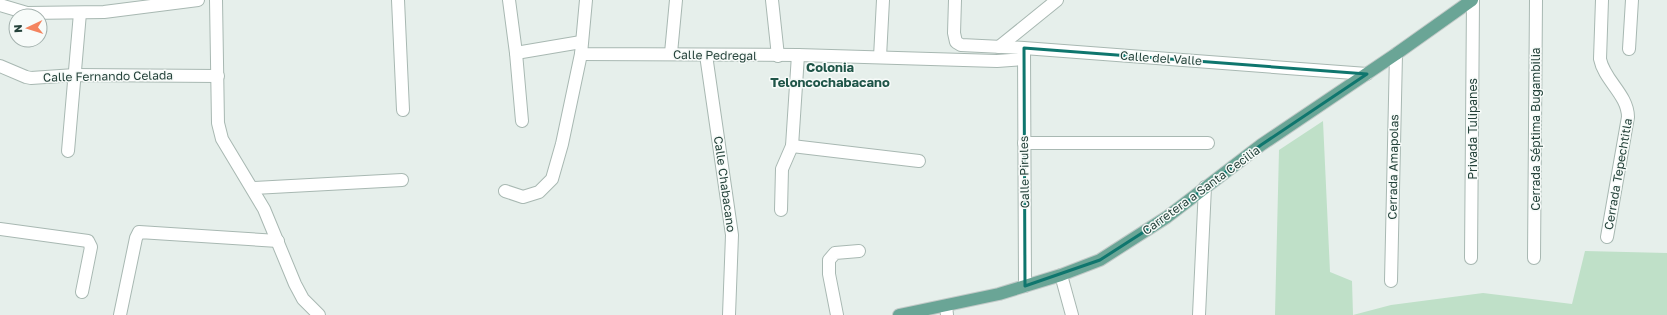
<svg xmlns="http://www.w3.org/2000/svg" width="1667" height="315" viewBox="0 0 1667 315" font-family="'Golos Text',sans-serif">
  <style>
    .green { fill: #bfe0c8 }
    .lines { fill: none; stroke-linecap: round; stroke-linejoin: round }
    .minor-casing { stroke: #a8b8b2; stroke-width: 14 }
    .major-casing { stroke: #c2cac8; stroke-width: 14 }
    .minor { stroke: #fff; stroke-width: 12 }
    .major { stroke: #6aa596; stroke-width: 12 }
    .marked { fill: none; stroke: #0f766e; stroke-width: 3; stroke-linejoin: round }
    .labels { text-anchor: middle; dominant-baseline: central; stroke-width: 3; stroke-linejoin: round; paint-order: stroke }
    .street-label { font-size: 12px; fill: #24423a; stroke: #f7fbf9 }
    .neighbourhood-label { font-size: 13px; font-weight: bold; fill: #1f5548; stroke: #f7fbf9 }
  </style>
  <rect width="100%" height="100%" fill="#e6efeb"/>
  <!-- green -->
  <path class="green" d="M1323 121 1330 272 1352 281 1353 315 1391 305 1483 293 1572 304 1585 251 1667 253V315H1275L1279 150Z"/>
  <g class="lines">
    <!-- minor casing -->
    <g class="minor-casing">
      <g id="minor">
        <path d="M216 0 218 123 222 139 264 209 295 284 303 299 319 315"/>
        <path d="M398 0 403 110"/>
        <path d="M509 0 516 53 522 121"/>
        <path d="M586 0 581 54 798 55 997 61 1024 59"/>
        <path d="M772 0 778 56"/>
        <path d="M955 0 954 33 956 42 961 45 1024 48 1367 74"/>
        <path d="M1602 0 1600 59C1604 80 1628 95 1628 117L1607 237"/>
        <path d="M0 5 27 13 104 12 198 0"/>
        <path d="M999 47 1057 0"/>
        <path d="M1629 49 1632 0"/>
        <path d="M1024 52 1025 286"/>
        <path d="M516 53 581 42"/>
        <path d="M671 53 676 0"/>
        <path d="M706 55 732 235 729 315"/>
        <path d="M880 57 883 0"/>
        <path d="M0 66 26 77 31 78 75 75 218 76"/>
        <path d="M1024 143H1208"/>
        <path d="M792 146 919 161"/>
        <path d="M68 151 80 13"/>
        <path d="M253 188 402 180"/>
        <path d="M505 191 523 197 539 192 552 179 562 144 581 54"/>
        <path d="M781 210 782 169 792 146 798 55"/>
        <path d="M0 229 88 241 91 247 82 292"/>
        <path d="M1471 258 1473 0"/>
        <path d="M1534 258 1536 0"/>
        <path d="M1061 275 1072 315"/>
        <path d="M1391 281 1396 54"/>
        <path d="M946 306 947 315"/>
        <path d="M120 315 136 238 139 232 278 241"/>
        <path d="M837 315 829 274V260L835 253 859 251"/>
        <path d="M1199 315 1205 187"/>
      </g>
    </g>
    <!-- major casing -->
    <g class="major-casing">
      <path id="major" d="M899 315 999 294 1061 275 1100 260 1167 217 1261 145 1396 54 1472 0"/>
    </g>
    <!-- minor -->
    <use href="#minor" class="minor"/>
    <!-- major -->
    <use href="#major" class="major"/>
  </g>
  <!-- marked area -->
  <path class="marked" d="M1024 48 1367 74 1261 145 1167 217 1100 260 1025 286Z"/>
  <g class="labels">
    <!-- street labels -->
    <g class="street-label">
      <text transform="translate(715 55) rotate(1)">Calle Pedregal</text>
      <text transform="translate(1161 58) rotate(4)">Calle del Valle</text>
      <text transform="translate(108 76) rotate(-1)">Calle Fernando Celada</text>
      <text transform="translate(1472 129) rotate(-90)">Privada Tulipanes</text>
      <text transform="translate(1535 129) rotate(-90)">Cerrada Séptima Bugambilia</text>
      <text transform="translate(1393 167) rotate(-89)">Cerrada Amapolas</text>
      <text transform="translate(1024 172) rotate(-91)">Calle Pirules</text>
      <text transform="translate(1618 174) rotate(-80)">Cerrada Tepechtitla</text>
      <text transform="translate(725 184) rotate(82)">Calle Chabacano</text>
      <text transform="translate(1201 190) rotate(-36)">Carretera a Santa Cecilia</text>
    </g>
    <!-- neighbourhood labels -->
    <g class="neighbourhood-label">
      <text x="830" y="67">Colonia<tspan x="830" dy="15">Teloncochabacano</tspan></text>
    </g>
  </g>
  <!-- north arrow -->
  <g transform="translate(28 28) rotate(266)"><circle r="19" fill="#f7fbf9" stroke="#a3b1ad"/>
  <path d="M0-3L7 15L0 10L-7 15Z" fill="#f4845f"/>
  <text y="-6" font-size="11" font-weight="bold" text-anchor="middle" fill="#24423a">N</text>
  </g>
</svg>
